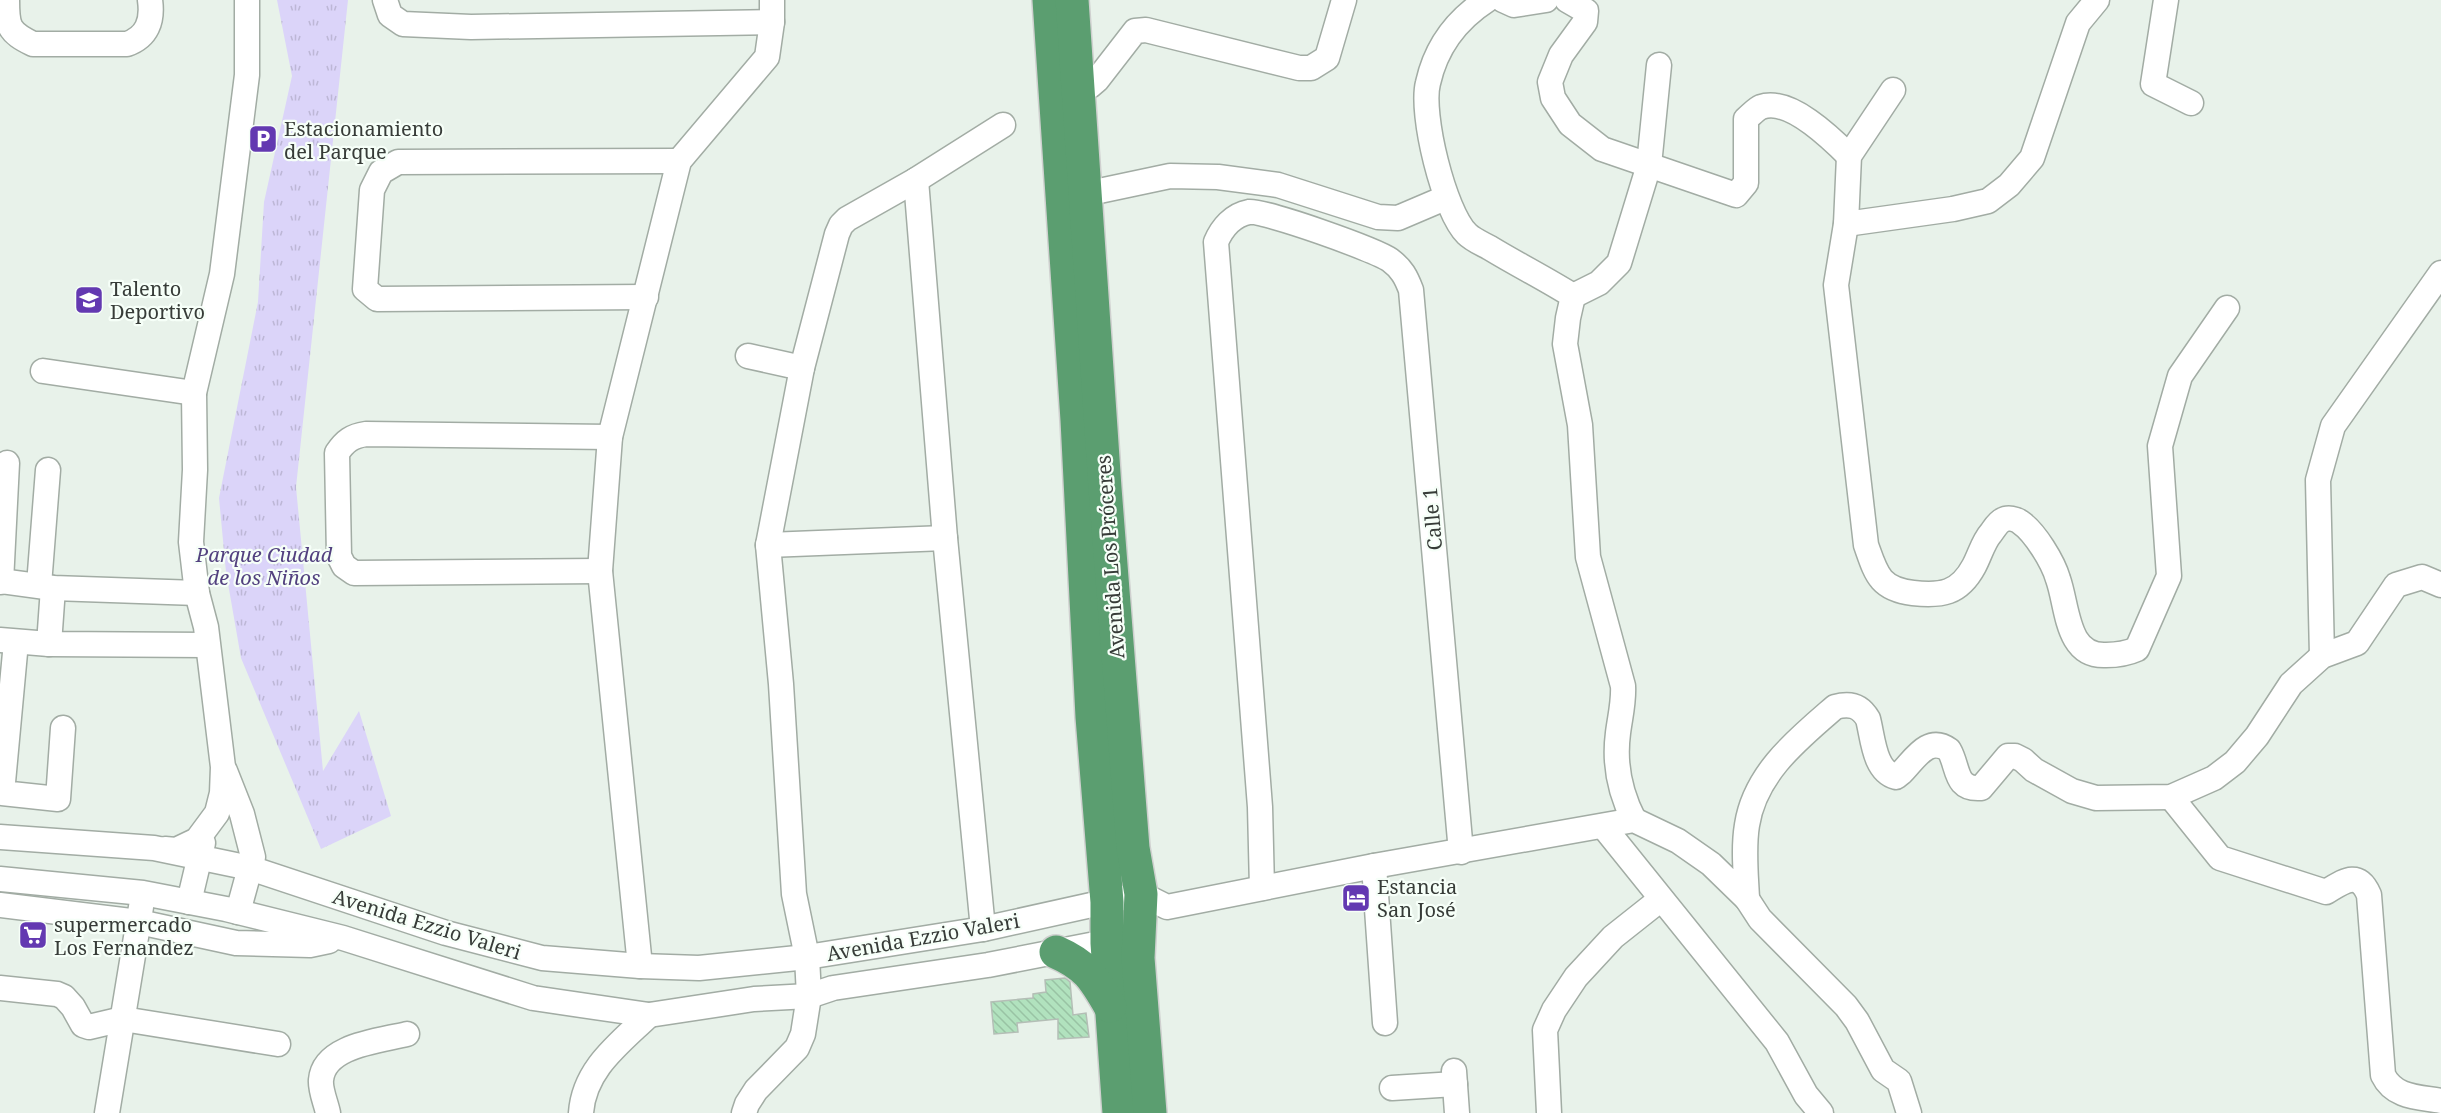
<svg xmlns="http://www.w3.org/2000/svg" width="2441" height="1113" viewBox="0 0 2441 1113" font-family="'Noto Serif',serif">
  <style>
    .grass { fill: url(#grass-tufts) }
    .building { fill: url(#building-back-hatch); stroke: #b4beb6; stroke-width: 1.5 }
    .lines { fill: none; stroke-linecap: round; stroke-linejoin: round }
    .minor-casing { stroke: #a2aca4; stroke-width: 27 }
    .highway-casing { stroke: #cfd0cf; stroke-width: 36 }
    .minor { stroke: #fff; stroke-width: 24 }
    .highway { stroke: #5b9e70; stroke-width: 33 }
    .labels { text-anchor: middle; dominant-baseline: central; stroke-width: 4.5; stroke-linejoin: round; paint-order: stroke }
    .poi-label { font-size: 20px; fill: #373c38; stroke: #f6fff8; text-anchor: start }
    .street-label { font-size: 20px; fill: #373c38; stroke: #f6fff8 }
    .park-label { font-size: 20px; font-style: italic; fill: #52417f; stroke: #f6fff8 }
  </style>
  <defs>
    <pattern id="grass-tufts" width="24" height="20" patternUnits="userSpaceOnUse" patternTransform="scale(1.5)"><rect width="24" height="20" fill="#dbd4f9"/><path d="M3 7l-1-3M5 7V3M7 7l1-3M15 17l-1-3M17 17v-4M19 17l1-3" fill="none" stroke="#bdb7d6"/></pattern>
    <pattern id="building-back-hatch" width="6" height="6" patternUnits="userSpaceOnUse" patternTransform="scale(1.5)"><rect width="6" height="6" fill="#b1e2be"/><path d="M-1 5l2 2M0 0l6 6M5-1l2 2" fill="none" stroke="#99c3a4"/></pattern>
  </defs>
  <rect width="100%" height="100%" fill="#e8f2ea"/>
  <!-- grass -->
  <path class="grass" d="M277 0H348L296 487 323 771 359 711 391 816 321 849 241 658 226 572 219 498 258 302 264 202 292 76Z"/>
  <!-- building -->
  <path class="building" d="M1065 978 1070 982 1073 1015 1086 1013 1089 1037 1058 1039V1019L1017 1023 1018 1032 994 1034 991 1002 1033 998V994L1046 992 1045 980Z"/>
  <g class="lines">
    <!-- minor casing -->
    <g class="minor-casing">
      <g id="minor">
        <path d="M7 0C7 26 8 32 33 44H127C147 37 153 21 150 0"/>
        <path d="M385 0 390 15 403 24 471 27 772 22"/>
        <path d="M1487 0C1456 20 1436 47 1428 83 1420 113 1444 212 1467 234 1473 240 1483 244 1490 248 1518 265 1546 279 1573 296L1568 318 1565 344 1580 425 1588 557 1623 686C1624 702 1620 717 1618 733 1614 763 1620 793 1634 820"/>
        <path d="M1503 0 1514 5 1546 0"/>
        <path d="M1567 0 1586 11 1585 22 1561 55 1550 82 1553 98 1570 124 1602 149 1736 195 1746 183V119C1750 116 1756 109 1761 107 1789 97 1831 138 1849 156"/>
        <path d="M2166 0 2153 84 2191 103"/>
        <path d="M1078 89 1090 86 1097 80 1135 31 1146 30 1299 68H1311L1327 58 1344 0"/>
        <path d="M1893 90 1849 156 1846 224 1836 285 1866 545C1876 573 1879 589 1913 593 1941 596 1959 594 1974 566 1980 555 1983 542 1991 533 1994 529 1998 522 2003 520 2008 517 2016 519 2020 522 2035 532 2053 562 2058 579 2068 607 2066 657 2106 655 2118 655 2126 654 2137 649L2169 576 2160 446 2180 376 2227 308"/>
        <path d="M916 180 945 538 983 929"/>
        <path d="M1085 194 1170 176 1218 177 1278 185 1378 217 1398 218 1445 198"/>
        <path d="M1846 224 1953 209 1988 201 2009 185 2032 158 2078 23 2097 0"/>
        <path d="M1573 296 1599 283 1619 263 1649 165 1659 65"/>
        <path d="M646 297 377 299 365 289 372 190 381 172 398 162 679 161"/>
        <path d="M748 356 802 368"/>
        <path d="M43 371 194 393"/>
        <path d="M768 545 945 538"/>
        <path d="M600 571 354 573 344 566 339 556 337 453C345 441 352 436 366 434L610 437"/>
        <path d="M0 581 53 588 197 593"/>
        <path d="M1 582 7 463"/>
        <path d="M39 585 48 470"/>
        <path d="M0 640 49 644 207 645"/>
        <path d="M16 642 2 793 58 799 63 728"/>
        <path d="M49 644 53 588"/>
        <path d="M2322 656 2318 480 2333 426 2441 273"/>
        <path d="M225 771 242 814 253 857 238 912"/>
        <path d="M2171 797 2220 858 2326 892C2343 882 2358 869 2369 895L2383 1075C2394 1098 2419 1097 2441 1101"/>
        <path d="M1603 826 1777 1042 1806 1095 1821 1113"/>
        <path d="M0 837 154 848 250 868 446 933 542 958 640 966 699 968 807 957 983 929 1141 894 1167 907 1374 866 1634 820 1678 841 1711 864 1747 899C1746 875 1743 849 1747 825 1755 773 1798 739 1835 707 1849 703 1860 705 1868 719 1873 738 1874 771 1896 777L1901 773C1915 759 1928 735 1949 750 1959 767 1954 790 1981 788L2008 756H2015L2023 760 2034 770 2072 791 2096 798 2171 797 2214 778 2235 762 2257 736 2291 684 2322 656 2357 643 2396 585 2422 577 2441 585"/>
        <path d="M165 849 176 850 197 840 217 813 222 793 223 767 206 627 197 593 191 542 195 470 194 393 222 274 247 75V0"/>
        <path d="M1374 866 1385 1023"/>
        <path d="M0 879 143 893 226 909 343 938 533 998 649 1015 754 999 809 996 833 988 988 965 1121 939"/>
        <path d="M1262 888 1260 807 1216 242C1222 228 1233 215 1249 212 1264 210 1376 250 1390 260 1402 269 1406 277 1411 290L1461 852"/>
        <path d="M1747 899 1760 919 1846 1006 1857 1021 1883 1070 1899 1081 1909 1113"/>
        <path d="M189 902 203 843"/>
        <path d="M0 905 139 922 236 943 310 945 329 941"/>
        <path d="M640 966 600 571 610 437 679 161 767 57 772 22V0"/>
        <path d="M0 988 57 994 64 997 73 1007 83 1025 89 1027 123 1019 278 1044"/>
        <path d="M1454 1071 1457 1113"/>
        <path d="M1392 1088 1455 1084"/>
        <path d="M107 1113 141 907"/>
        <path d="M328 1113C326 1103 320 1090 321 1080 324 1045 380 1041 407 1034"/>
        <path d="M581 1113C584 1069 619 1044 649 1015"/>
        <path d="M744 1113 747 1104 756 1090 797 1048 803 1034 809 996 807 957 794 894 781 684 768 545 802 368 837 234 841 225 847 219 916 180 1003 125"/>
        <path d="M1549 1113 1545 1030 1554 1010 1576 977 1613 937 1661 899"/>
      </g>
    </g>
    <!-- highway casing -->
    <g class="highway-casing">
      <g id="highway">
        <path d="M1049 0 1077 420 1092 717 1107 902V943L1119 1113"/>
        <path d="M1072 0 1105 488 1133 848 1141 894 1138 958 1150 1113"/>
        <path d="M1056 952C1086 965 1094 978 1110 1006"/>
      </g>
    </g>
    <!-- minor -->
    <use href="#minor" class="minor"/>
    <!-- highway -->
    <use href="#highway" class="highway"/>
  </g>
  <!-- icons -->
  <defs>
    <g id="parking-square" transform="scale(1.5)"><rect x="-9" y="-9" width="18" height="18" rx="4" fill="#6339b1" stroke="#f6fff8"/><path d="M-3.5-5.5H1a3.5 3.5 0 0 1 0 7H-1V5.5H-3.5ZM-1-3.4V-.6H.8a1.4 1.4 0 0 0 0-2.8Z" fill="#fff"/></g>
    <g id="university-square" transform="scale(1.5)"><rect x="-9" y="-9" width="18" height="18" rx="4" fill="#6339b1" stroke="#f6fff8"/><path d="M0-5L7-2L0 1L-7-2ZM-4 1L0 2.5L4 1V4Q0 6-4 4Z" fill="#fff"/></g>
    <g id="hotel-square" transform="scale(1.5)"><rect x="-9" y="-9" width="18" height="18" rx="4" fill="#6339b1" stroke="#f6fff8"/><path d="M-6-4.5h1.5V1H6V5H4.5V3h-9V5H-6ZM-4 0a1.8 1.8 0 1 1 3.6 0ZM.5 0V-2.5h3Q6-2.5 6 0Z" fill="#fff"/></g>
    <g id="supermarket-square" transform="scale(1.5)"><rect x="-9" y="-9" width="18" height="18" rx="4" fill="#6339b1" stroke="#f6fff8"/><path d="M-6-5.5h2.5l.6 2H6L4.5 2H-2.5L-4.4-4H-6ZM-1.5 3.2a1.3 1.3 0 1 0 .1 0ZM3 3.2a1.3 1.3 0 1 0 .1 0Z" fill="#fff"/></g>
  </defs>
  <g fill-rule="evenodd">
    <use href="#parking-square" x="263" y="139"/>
    <use href="#university-square" x="89" y="300"/>
    <use href="#hotel-square" x="1356" y="898"/>
    <use href="#supermarket-square" x="33" y="935"/>
  </g>
  <g class="labels">
    <!-- poi labels -->
    <g class="poi-label">
      <text x="284" y="128">Estacionamiento<tspan x="284" dy="23">del Parque</tspan></text>
      <text x="110" y="288">Talento<tspan x="110" dy="23">Deportivo</tspan></text>
      <text x="1377" y="886">Estancia<tspan x="1377" dy="23">San José</tspan></text>
      <text x="54" y="924">supermercado<tspan x="54" dy="23">Los Fernandez</tspan></text>
    </g>
    <!-- street labels -->
    <g class="street-label">
      <text transform="translate(1432 519) rotate(-95)">Calle 1</text>
      <text transform="translate(1110 557) rotate(-94)">Avenida Los Próceres</text>
      <text transform="translate(427 924) rotate(17)">Avenida Ezzio Valeri</text>
      <text transform="translate(923 937) rotate(-10)">Avenida Ezzio Valeri</text>
    </g>
    <!-- park labels -->
    <g class="park-label">
      <text x="264" y="554">Parque Ciudad<tspan x="264" dy="23">de los Niños</tspan></text>
    </g>
  </g>
</svg>
